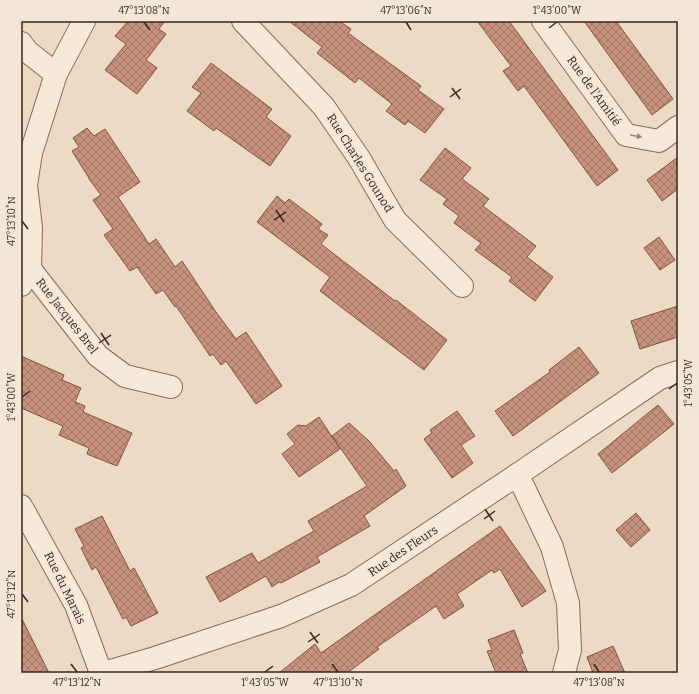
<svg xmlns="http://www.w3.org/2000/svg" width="699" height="694" viewBox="0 0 699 694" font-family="Bitter,serif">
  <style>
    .building { fill: url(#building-cross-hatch); stroke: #835344 }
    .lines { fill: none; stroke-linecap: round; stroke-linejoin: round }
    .minor-casing { stroke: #866c5c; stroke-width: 24 }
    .minor { stroke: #f7e9d8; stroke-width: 22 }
    .oneway { fill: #97887c }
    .ticks { fill: none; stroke: #37271f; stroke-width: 1.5 }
    .labels { text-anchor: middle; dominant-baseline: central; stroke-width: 3.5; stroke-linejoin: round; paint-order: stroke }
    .street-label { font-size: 12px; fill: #37271f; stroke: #f3e6d5 }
    .neatline { fill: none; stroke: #37271f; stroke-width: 1.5 }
    .ticks-label { font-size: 10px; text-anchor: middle; fill: #37271f }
  </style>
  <defs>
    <pattern id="building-cross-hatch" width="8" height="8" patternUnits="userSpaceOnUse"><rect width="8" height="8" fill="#c7917e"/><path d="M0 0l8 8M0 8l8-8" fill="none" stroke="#a27667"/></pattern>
  </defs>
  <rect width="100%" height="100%" fill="#ecdac5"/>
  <!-- building -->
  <g class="building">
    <path d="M128 21H165L159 29 166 34 146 60 157 68 137 94 105 70 126 44 115 36Z"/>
    <path d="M289 21H339L351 29 348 33 421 86 418 90 444 109 425 133 408 121 405 125 386 111 392 104 359 78 355 83 317 53 322 47Z"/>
    <path d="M477 21H509L618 170 597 186 524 86 518 91 503 71 511 66Z"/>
    <path d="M584 21H616L673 99 652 115Z"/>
    <path d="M211 63 272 109 266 117 291 136 270 166 216 128 214 131 187 111 201 93 192 87Z"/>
    <path d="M87 128 94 136 105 129 140 182 118 197 149 244 156 239 175 267 182 261 216 312 236 339 246 332 282 386 256 404 226 361 221 365 213 354 210 356 176 306 175 307 163 290 156 294 137 267 130 271 104 235 113 229 93 200 101 195 89 179V178L72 151 79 147 73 138Z"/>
    <path d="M445 148 471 168 462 179 489 199 483 206 536 246 527 257 553 277 535 301 509 281 512 277 475 250 481 243 454 223 459 216 443 204 447 199 420 180Z"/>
    <path d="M678 157V189L662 201 647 180Z"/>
    <path d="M277 196 285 203 289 199 322 224 318 229 328 235 321 244 395 301 396 300 447 340 424 370 320 291 330 277 257 222Z"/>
    <path d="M659 237 675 260 660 270 644 248Z"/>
    <path d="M678 306V337L640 349 631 321Z"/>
    <path d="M579 347 599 373 513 436 495 411 550 372 549 370Z"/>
    <path d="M21 356 64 375 62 380 81 388 75 402 85 406 83 412 132 433 117 466 87 454 89 448 59 435 63 426 21 408Z"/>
    <path d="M658 405 674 424 612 473 598 454Z"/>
    <path d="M457 411 475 436 461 445 473 463 452 478 424 439 432 433 430 430Z"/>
    <path d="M319 417 340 449 299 477 282 454 295 444 287 434 298 425 306 426Z"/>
    <path d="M349 423 369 441 394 471 396 469 406 486 364 516 370 526 317 557 320 562 281 583 279 582 272 587 266 576 220 602 206 577 252 553 258 563 314 531 308 521 367 486 332 436Z"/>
    <path d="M636 513 650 530 631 547 616 530Z"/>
    <path d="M102 516 130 571 134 568 158 613 131 626 126 617 123 619 96 567 92 570 81 548 84 546 75 529Z"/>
    <path d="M500 526 546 591 522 607 500 569 494 573 492 570 457 594 464 606 444 619 436 606 377 647 379 649 347 673H279L315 644 321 653Z"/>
    <path d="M21 617 49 673H21Z"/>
    <path d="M514 630 523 653 520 654 528 673H496L487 651 492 650 488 640Z"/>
    <path d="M613 646 625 673H593L587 657Z"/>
  </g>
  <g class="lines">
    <!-- minor casing -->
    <g class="minor-casing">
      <g id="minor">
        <path d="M243 21 324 107 359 158 395 220 462 286"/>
        <path d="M543 21 626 135 659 141 678 127"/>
        <path d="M21 43 28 52 56 74"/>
        <path d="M30 269 98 356 125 376 171 387"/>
        <path d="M21 285 30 269 31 228 26 185 31 153 56 74 84 21"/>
        <path d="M517 475 524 488 552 547 568 603 570 650 564 673"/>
        <path d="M21 506 76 605 101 673"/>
        <path d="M101 672 114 670 155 658 281 616 351 585 517 475 660 378 678 372"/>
      </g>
    </g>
    <!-- minor -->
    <use href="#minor" class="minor"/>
  </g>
  <!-- one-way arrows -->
  <defs><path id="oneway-solid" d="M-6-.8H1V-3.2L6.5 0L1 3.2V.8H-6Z"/></defs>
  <use class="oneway" href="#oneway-solid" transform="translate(636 136) rotate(10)"/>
  <!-- ticks -->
  <path class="ticks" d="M144 22 150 30M406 22 411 30M549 28 557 22M452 88 460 99M450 97 461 89M276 210 284 222M274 220 286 212M22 221 28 229M101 333 109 345M99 343 111 335M669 389 677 383M22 397 30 391M485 509 493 521M484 519 495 511M22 594 28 602M310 632 318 643M308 642 320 634M71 664 77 672M332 664 338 672M594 664 599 672M265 672 273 666"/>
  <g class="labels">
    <!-- street labels -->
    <g class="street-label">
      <text transform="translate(594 91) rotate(54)">Rue de l'Amitié</text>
      <text transform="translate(360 163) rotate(58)">Rue Charles Gounod</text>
      <text transform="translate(67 316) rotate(52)">Rue Jacques Brel</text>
      <text transform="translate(403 551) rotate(-34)">Rue des Fleurs</text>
      <text transform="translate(65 588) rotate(64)">Rue du Marais</text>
    </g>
  </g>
  <!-- border -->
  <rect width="699" height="694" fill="none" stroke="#f3e6d5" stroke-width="44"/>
  <rect x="22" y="22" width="655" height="650" class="neatline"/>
  <g class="ticks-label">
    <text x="144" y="14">47°13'08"N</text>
    <text x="406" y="14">47°13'06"N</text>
    <text x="557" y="14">1°43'00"W</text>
    <text transform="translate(11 221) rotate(-90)" y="4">47°13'10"N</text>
    <text transform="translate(688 383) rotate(-90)" y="4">1°43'05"W</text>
    <text transform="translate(11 397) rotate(-90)" y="4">1°43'00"W</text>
    <text transform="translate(11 594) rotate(-90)" y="4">47°13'12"N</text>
    <text x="77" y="686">47°13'12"N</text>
    <text x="265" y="686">1°43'05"W</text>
    <text x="338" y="686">47°13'10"N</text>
    <text x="599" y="686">47°13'08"N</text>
  </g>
</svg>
